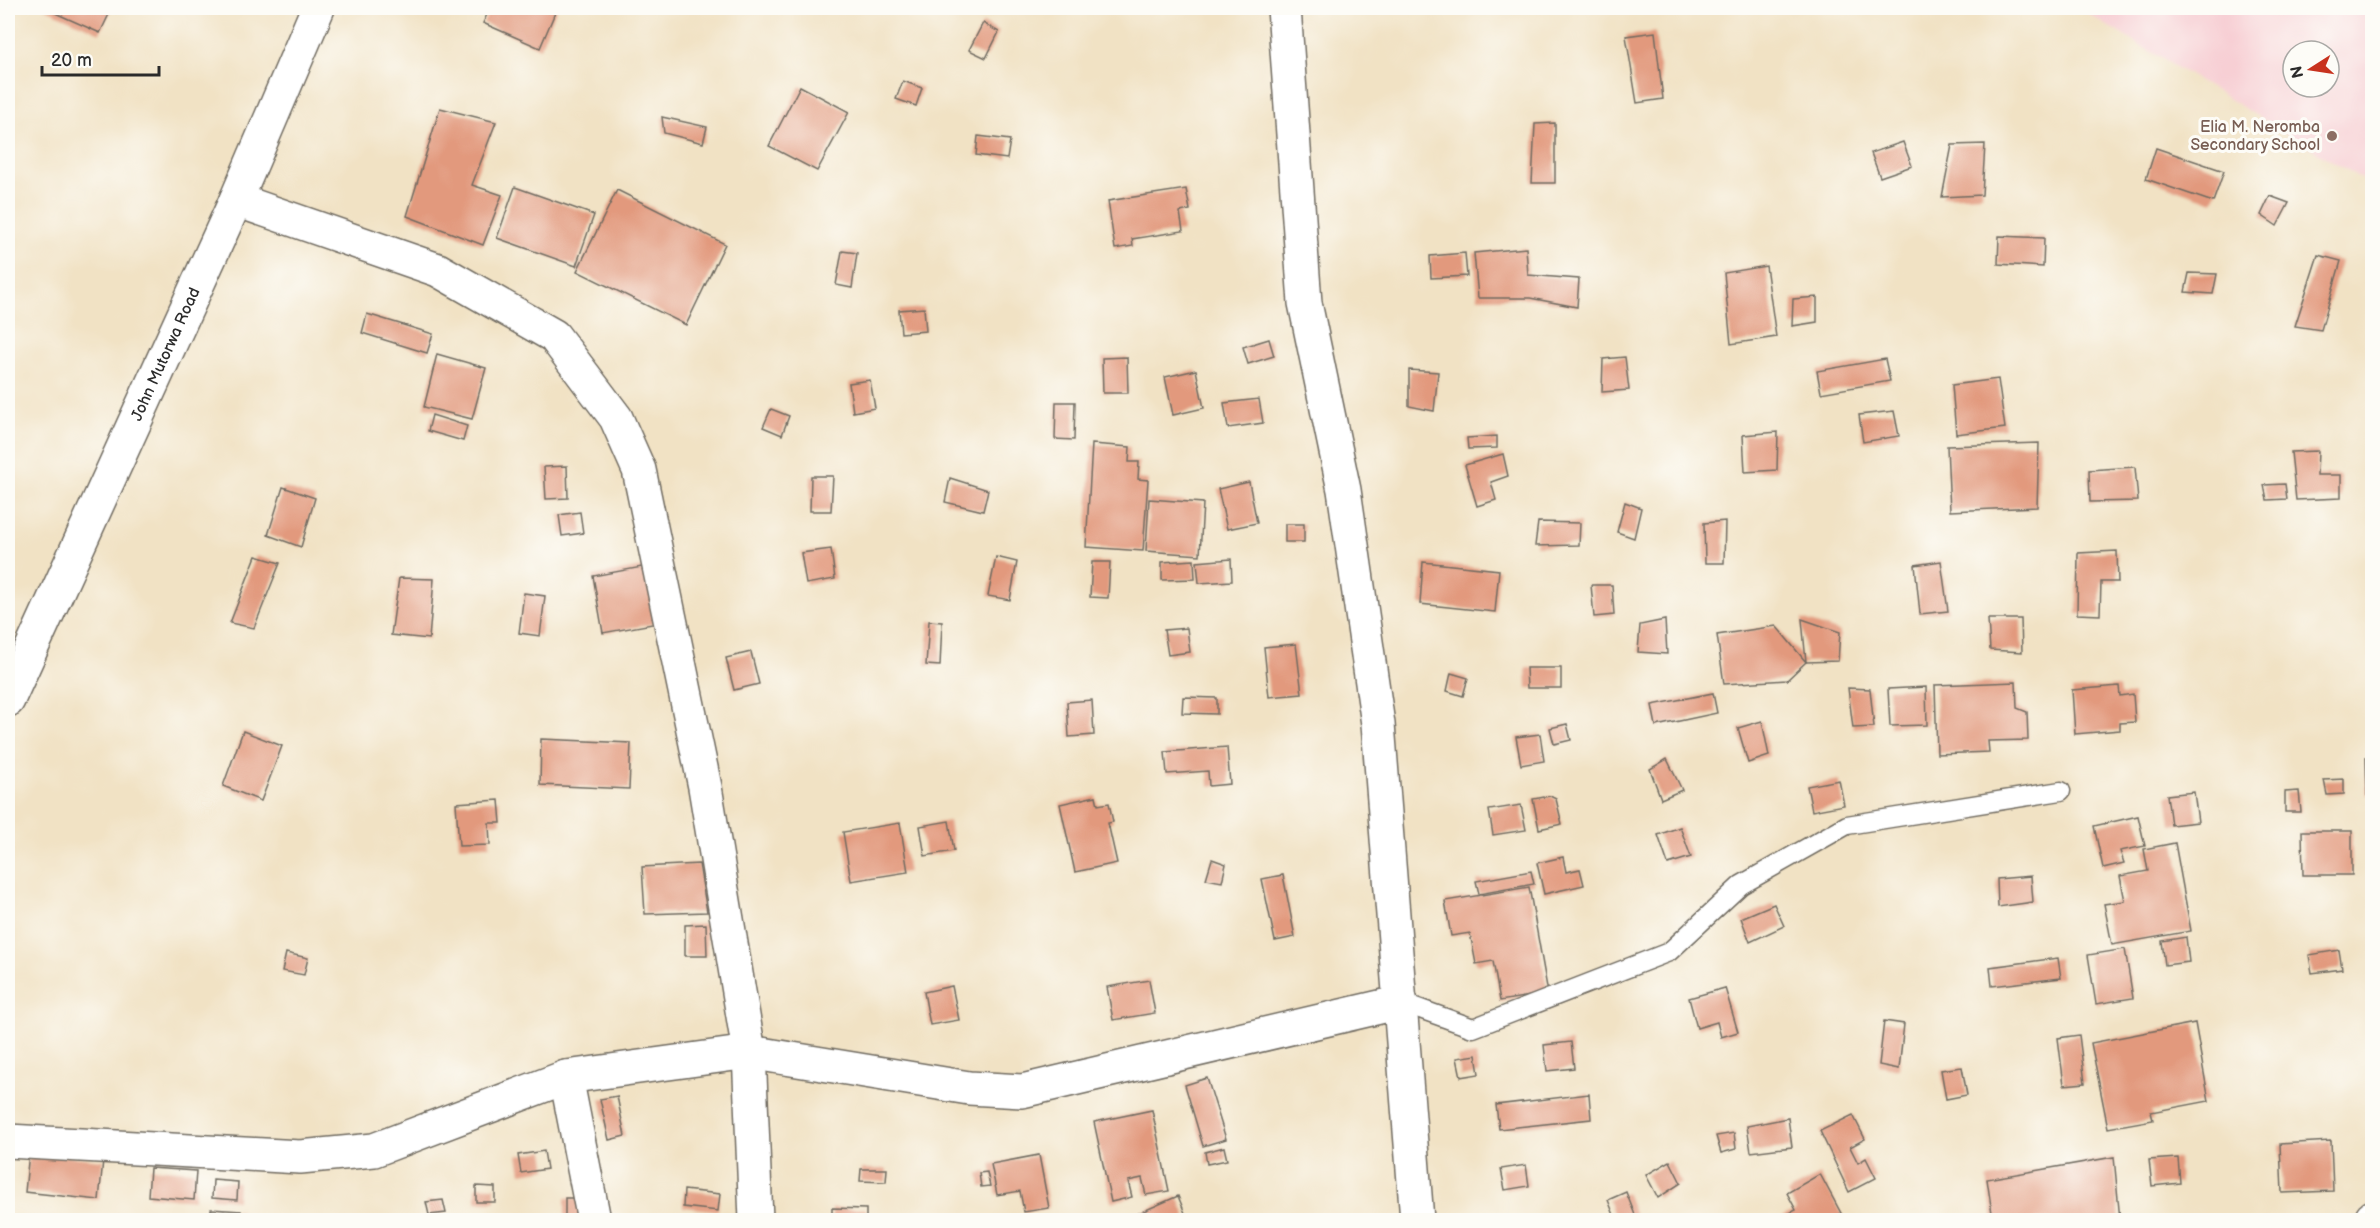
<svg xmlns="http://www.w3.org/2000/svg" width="2380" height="1228" viewBox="0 0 2380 1228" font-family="'Balsamiq Sans',sans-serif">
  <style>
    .built { fill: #f7cfd4; fill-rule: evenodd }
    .building { fill: #e2997d }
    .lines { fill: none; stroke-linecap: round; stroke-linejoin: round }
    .lane-casing { stroke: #706b61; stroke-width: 21 }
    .street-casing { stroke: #706b61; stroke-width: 36 }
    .secondary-casing { stroke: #706b61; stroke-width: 36 }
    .lane { stroke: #fff; stroke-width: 18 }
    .street { stroke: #fff; stroke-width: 33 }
    .secondary { stroke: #fff; stroke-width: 33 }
    .education-dot { fill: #8d6e63; stroke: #fdfcf7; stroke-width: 2 }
    .labels { text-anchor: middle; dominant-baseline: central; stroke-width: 6; stroke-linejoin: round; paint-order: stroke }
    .education-label { font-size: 16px; fill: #785e54; stroke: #fdfcf7; text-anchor: end }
    .street-label { font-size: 16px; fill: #2b2b2b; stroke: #fdfcf7 }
  </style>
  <rect width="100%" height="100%" fill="#fdfcf7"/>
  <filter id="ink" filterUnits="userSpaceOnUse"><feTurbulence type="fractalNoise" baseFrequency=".0167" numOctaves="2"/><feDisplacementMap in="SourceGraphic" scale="12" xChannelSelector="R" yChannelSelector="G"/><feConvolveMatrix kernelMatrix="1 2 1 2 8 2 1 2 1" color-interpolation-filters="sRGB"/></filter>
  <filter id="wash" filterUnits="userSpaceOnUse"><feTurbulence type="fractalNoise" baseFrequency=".008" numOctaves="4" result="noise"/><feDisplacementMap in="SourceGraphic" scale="24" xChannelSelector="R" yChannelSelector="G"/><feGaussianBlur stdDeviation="1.35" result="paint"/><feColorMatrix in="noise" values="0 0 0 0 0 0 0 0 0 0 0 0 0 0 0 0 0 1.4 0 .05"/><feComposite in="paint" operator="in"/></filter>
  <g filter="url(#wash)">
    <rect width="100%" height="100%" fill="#f1e2c4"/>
    <!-- built -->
    <path class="built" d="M2078 8H2372V185ZM2293 51H2329V87H2293Z"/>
    <g id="blocks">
      <!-- building -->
      <g class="building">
        <path d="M44 8H112L100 33Z"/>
        <path d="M490 8H557L540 48 483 23Z"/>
        <path d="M983 23 999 32 986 58 969 50Z"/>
        <path d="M1655 32 1663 99 1637 103 1626 36Z"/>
        <path d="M903 81 922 88 916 106 896 99Z"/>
        <path d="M800 86 849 112 817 171 769 146Z"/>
        <path d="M440 108 496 122 472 185 502 195 483 245 407 216Z"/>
        <path d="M662 117 707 127 703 143 664 133Z"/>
        <path d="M1555 123V183H1532L1535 124Z"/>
        <path d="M978 136 1010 140 1007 159 976 155Z"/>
        <path d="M1903 142 1912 166 1880 177 1871 153Z"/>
        <path d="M1985 144 1982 195 1942 197 1952 145Z"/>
        <path d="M2156 148 2224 171 2213 202 2146 179Z"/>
        <path d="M515 187 594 215 576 266 497 238Z"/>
        <path d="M1186 189 1190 210 1180 212 1183 231 1132 239 1133 246 1115 249 1108 201Z"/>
        <path d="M617 190 725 244 686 325 577 271Z"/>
        <path d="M2270 196 2289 203 2277 226 2261 215Z"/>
        <path d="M1999 236 2044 238 2043 267 1998 264Z"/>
        <path d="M1526 248 1528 275 1579 279 1577 307 1530 298H1478L1474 253Z"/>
        <path d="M842 251 857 253 852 288 836 285Z"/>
        <path d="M1465 253 1467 276 1431 278 1430 256Z"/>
        <path d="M2318 255 2341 261 2321 330 2295 326Z"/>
        <path d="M1766 266 1776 337 1731 344 1724 273Z"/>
        <path d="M2189 273 2217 274 2213 294 2185 292Z"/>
        <path d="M1817 297V322L1792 326 1793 299Z"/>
        <path d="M924 308 926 331 901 333 899 310Z"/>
        <path d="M367 314 433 334 427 353 362 333Z"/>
        <path d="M1269 339 1274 356 1248 364 1243 347Z"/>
        <path d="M437 354 486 368 472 419 424 407Z"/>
        <path d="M1127 357 1128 393H1103L1102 358Z"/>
        <path d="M1625 357 1629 390 1602 392 1603 359Z"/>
        <path d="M1885 359 1890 381 1821 393 1817 371Z"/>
        <path d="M1196 370 1204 408 1173 415 1165 377Z"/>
        <path d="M1409 370 1438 372 1434 411 1409 406Z"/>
        <path d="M1998 379 2005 428 1956 434 1952 385Z"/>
        <path d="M870 380 875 408 853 412 849 383Z"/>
        <path d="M1259 399 1263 423 1228 428 1224 403Z"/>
        <path d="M1056 402H1075L1074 440 1055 439Z"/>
        <path d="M771 409 789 416 782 435 763 427Z"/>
        <path d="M1894 411 1899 436 1863 442 1859 415Z"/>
        <path d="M432 415 467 426 463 441 428 431Z"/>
        <path d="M1778 432 1777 470 1745 472 1743 435Z"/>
        <path d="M1497 436V448L1468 449 1467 438Z"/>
        <path d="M2039 443 2037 507 1950 511 1947 446Z"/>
        <path d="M1092 444 1130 447 1129 462H1139L1138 479 1148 480 1143 551 1086 547Z"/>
        <path d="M2318 451 2317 475H2341V498L2296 500 2291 452Z"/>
        <path d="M1503 454 1508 476 1491 482 1496 500 1477 506 1465 465Z"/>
        <path d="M567 466 568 498 546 499 544 467Z"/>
        <path d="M2135 467 2138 501 2090 502 2089 470Z"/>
        <path d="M811 476H833L831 511H810Z"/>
        <path d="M950 478 988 490 983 511 945 502Z"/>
        <path d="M1249 482 1257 523 1227 529 1218 489Z"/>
        <path d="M2285 484 2287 499 2267 500 2264 485Z"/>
        <path d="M283 487 315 498 301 547 268 535Z"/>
        <path d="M1149 499 1203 503 1200 555 1146 551Z"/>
        <path d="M1625 502 1641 508 1634 538 1617 532Z"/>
        <path d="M580 512 583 533 562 536 559 515Z"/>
        <path d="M1725 521 1724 563H1705L1704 523Z"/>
        <path d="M1538 522 1580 523 1579 545 1535 546Z"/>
        <rect x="1285" y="524" width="19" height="18"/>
        <path d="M831 549 835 579 806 584 801 553Z"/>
        <path d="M2117 551 2118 582H2101L2100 615 2077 614 2078 553Z"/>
        <path d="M256 556 280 563 254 628 230 623Z"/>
        <path d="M996 557 1017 562 1010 600 988 596Z"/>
        <path d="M1231 559 1232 581 1199 583 1197 562Z"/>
        <path d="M1194 560 1195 579 1162 580V562Z"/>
        <path d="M1941 561 1948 611 1920 614 1915 565Z"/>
        <path d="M1092 562H1110L1108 598 1090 597Z"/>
        <path d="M1423 562 1499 570 1495 612 1420 604Z"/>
        <path d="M647 566 658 623 603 633 593 576Z"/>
        <path d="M399 578 434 579 429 639 391 635Z"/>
        <path d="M1591 585H1612L1614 615 1594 617Z"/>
        <path d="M524 593 545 596 540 636 519 633Z"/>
        <path d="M1802 619 1840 632 1838 661 1806 662Z"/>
        <path d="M1988 619H2021L2022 652 1990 650Z"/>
        <path d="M1665 620 1667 654 1638 652 1640 625Z"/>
        <path d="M929 621 942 622 940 666 926 665Z"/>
        <path d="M1776 626 1806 662 1787 680 1724 684 1717 635Z"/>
        <path d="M1187 628 1190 652 1168 655 1164 630Z"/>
        <path d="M1296 644 1302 694 1269 697 1264 647Z"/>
        <path d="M751 652 759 684 734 690 726 658Z"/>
        <path d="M1526 668H1561V688H1527Z"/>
        <path d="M1451 673 1468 678 1463 696 1447 691Z"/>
        <path d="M2016 682 2017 708 2027 712 2028 740 1988 741 1989 752 1937 754 1935 685Z"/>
        <path d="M2119 686 2120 696 2133 694 2135 722 2120 723V730L2075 734 2072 690Z"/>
        <path d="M1926 687 1927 725 1890 726 1888 689Z"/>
        <path d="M1848 688 1870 689 1874 727 1853 728Z"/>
        <path d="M1713 693 1717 713 1656 726 1652 705Z"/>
        <path d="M1183 697 1217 698V714L1182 713Z"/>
        <path d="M1092 700 1094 735 1069 737 1067 702Z"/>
        <path d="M1762 721 1769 756 1748 763 1738 728Z"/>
        <path d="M1567 724 1571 740 1554 744 1550 728Z"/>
        <path d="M243 731 282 746 261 801 223 786Z"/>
        <path d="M1540 734 1544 761 1521 765 1516 737Z"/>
        <path d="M541 739 631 743 629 789 540 785Z"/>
        <path d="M1227 747 1230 784 1209 786 1208 771 1167 774 1165 752Z"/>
        <path d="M2372 757V794L2367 795 2366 758Z"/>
        <path d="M1667 759 1682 790 1661 799 1650 769Z"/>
        <path d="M2344 779V794L2327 795 2324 780Z"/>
        <path d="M1839 780 1844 805 1812 811 1807 786Z"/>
        <path d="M2299 791 2301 812H2285V792Z"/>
        <path d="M2194 792 2198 822 2171 825 2167 795Z"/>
        <path d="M1096 796 1098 805 1109 803 1113 822 1108 823 1117 863 1075 872 1060 804Z"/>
        <path d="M1550 796 1556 799 1562 824 1539 829 1533 799Z"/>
        <path d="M499 800 501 823H489L490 845 459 846 456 803Z"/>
        <path d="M1521 805 1526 830 1493 835 1489 810Z"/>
        <path d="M2138 816 2145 846 2120 851 2124 863 2103 868 2094 826Z"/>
        <path d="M949 821 954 851 925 856 920 826Z"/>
        <path d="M900 823 908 872 851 881 843 832Z"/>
        <path d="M1680 827 1691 857 1668 864 1658 835Z"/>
        <path d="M2302 831H2352V875H2303Z"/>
        <path d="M2175 843 2191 931 2112 945 2104 904 2125 901 2120 876 2148 871 2144 849Z"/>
        <path d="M1563 857 1566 872 1580 869 1584 885 1544 894 1537 863Z"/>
        <path d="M1212 859 1226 864 1222 882 1206 879Z"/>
        <path d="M699 864 707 912 645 914 642 867Z"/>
        <path d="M1531 871 1534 884 1479 894 1476 881Z"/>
        <path d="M1283 875 1295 937 1275 941 1262 879Z"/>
        <path d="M2031 876 2033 902 1998 907 1997 879Z"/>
        <path d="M1529 887 1548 993 1500 1001 1493 961 1476 964 1470 933 1451 936 1445 901Z"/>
        <path d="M1774 904 1784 926 1750 942 1741 918Z"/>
        <path d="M706 924 707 956H685V925Z"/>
        <path d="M2186 937 2189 962 2165 965 2162 941Z"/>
        <path d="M2125 949 2133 998 2096 1004 2088 955Z"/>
        <path d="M2339 950 2342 969 2312 973 2309 955Z"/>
        <path d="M286 953 308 958 304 975 282 971Z"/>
        <path d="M2058 958 2061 978 1992 986 1990 967Z"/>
        <path d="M1149 980 1155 1013 1113 1020 1107 987Z"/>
        <path d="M952 986 959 1020 930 1025 924 992Z"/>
        <path d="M1725 988 1738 1032 1721 1037 1717 1022 1697 1028 1689 998Z"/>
        <path d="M1884 1021 1904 1024 1899 1069 1879 1065Z"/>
        <path d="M2195 1023 2209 1101 2151 1112 2153 1120 2108 1128 2091 1043Z"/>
        <path d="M2079 1035 2085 1083 2064 1085 2058 1038Z"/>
        <path d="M1571 1042 1574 1068 1547 1071 1544 1045Z"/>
        <path d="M1476 1055 1479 1074 1461 1077 1457 1058Z"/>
        <path d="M1962 1067 1967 1095 1946 1099 1941 1070Z"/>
        <path d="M1207 1078 1226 1139 1203 1146 1185 1085Z"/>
        <path d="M1589 1094 1591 1119 1499 1129 1496 1105Z"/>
        <path d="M617 1096 625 1136 609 1140 600 1099Z"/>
        <path d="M1152 1110 1169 1191 1146 1195 1142 1178 1128 1181 1132 1197 1111 1202 1094 1122Z"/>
        <path d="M1853 1115 1865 1139 1850 1147 1858 1163 1866 1158 1876 1178 1849 1192 1820 1131Z"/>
        <path d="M1788 1118 1792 1147 1751 1152 1747 1126Z"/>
        <path d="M1734 1133 1736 1149 1721 1153 1716 1136Z"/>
        <path d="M2331 1141 2333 1191 2282 1193 2280 1144Z"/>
        <path d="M1224 1147 1227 1160 1207 1164 1205 1152Z"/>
        <path d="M544 1151 547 1169 521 1173 518 1155Z"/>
        <path d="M29 1152 103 1160 99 1200 25 1192Z"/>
        <path d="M1039 1155 1049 1208 1024 1212 1020 1191 997 1195 991 1164Z"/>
        <path d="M2114 1157 2120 1220H1993L1987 1179Z"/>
        <path d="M2178 1158 2180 1183 2152 1186 2149 1160Z"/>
        <path d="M1670 1161 1681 1183 1658 1198 1646 1175Z"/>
        <path d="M1526 1165 1529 1186 1505 1190 1501 1169Z"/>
        <path d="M150 1168 196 1171 194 1200 148 1196Z"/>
        <path d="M861 1169H887L886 1182 860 1181Z"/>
        <path d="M987 1172 990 1186 981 1187 979 1173Z"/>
        <path d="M1820 1174 1843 1217 1837 1220H1776L1796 1210 1787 1193Z"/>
        <path d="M213 1180 238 1182 237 1200 212 1198Z"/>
        <path d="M476 1186 495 1187V1202H476Z"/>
        <path d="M684 1190 720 1194 718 1211 683 1207Z"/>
        <path d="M1626 1192 1637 1220H1616L1608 1200Z"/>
        <path d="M1178 1196 1187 1218 1181 1220H1134L1132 1216Z"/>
        <path d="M565 1198H583L582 1220H565Z"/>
        <path d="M443 1200 446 1213 429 1215 426 1202Z"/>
        <path d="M832 1208 866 1209V1220H832Z"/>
        <path d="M211 1209 241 1211V1220H210Z"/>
      </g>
    </g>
  </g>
  <g filter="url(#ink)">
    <use href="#blocks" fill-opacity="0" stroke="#706b61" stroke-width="1.5"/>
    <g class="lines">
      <!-- lane casing -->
      <g class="lane-casing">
        <path id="lane" d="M1401 1002 1473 1028 1669 952 1741 885 1847 825 2061 791"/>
      </g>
      <!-- street casing -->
      <g class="street-casing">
        <g id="street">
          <path d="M1284 8 1305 303 1344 490 1378 724 1417 1220"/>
          <path d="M236 200 438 270 554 336 616 418 639 470 705 787 749 1052 756 1220"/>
          <path d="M566 1077 594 1220"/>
          <path d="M8 1141 300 1157 374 1150 566 1077 749 1052 969 1088 1022 1091 1401 1002"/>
          <path d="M2372 1220V1217"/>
        </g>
      </g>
      <!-- secondary casing -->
      <g class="secondary-casing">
        <g id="secondary">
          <path id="s1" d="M8 700 236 200 318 8"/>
        </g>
      </g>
      <!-- lane -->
      <use href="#lane" class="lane"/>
      <!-- street -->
      <use href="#street" class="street"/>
      <!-- secondary -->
      <use href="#secondary" class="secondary"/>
    </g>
  </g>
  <!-- markers -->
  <circle class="education-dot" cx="2332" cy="136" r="6"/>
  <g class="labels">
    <!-- education labels -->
    <g class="education-label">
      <text x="2320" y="127">Elia M. Neromba<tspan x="2320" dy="18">Secondary School</tspan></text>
    </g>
    <!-- street labels -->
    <g class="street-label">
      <text stroke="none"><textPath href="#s1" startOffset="380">John Mutorwa Road</textPath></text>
    </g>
  </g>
  <!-- margin -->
  <rect width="2380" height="1228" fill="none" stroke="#fdfcf7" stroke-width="30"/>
  <!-- north arrow -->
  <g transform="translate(2311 69) rotate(258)"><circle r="28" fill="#fdfcf7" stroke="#a9a8a5" stroke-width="1.5"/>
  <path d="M0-4.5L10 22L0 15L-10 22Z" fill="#c8321e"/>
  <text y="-9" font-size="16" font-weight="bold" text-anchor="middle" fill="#2b2b2b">N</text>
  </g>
  <!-- scale -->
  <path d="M42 66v9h117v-9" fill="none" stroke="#2b2b2b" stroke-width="3"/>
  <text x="51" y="66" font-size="18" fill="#2b2b2b" stroke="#fdfcf7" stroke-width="4.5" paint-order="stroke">20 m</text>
</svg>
